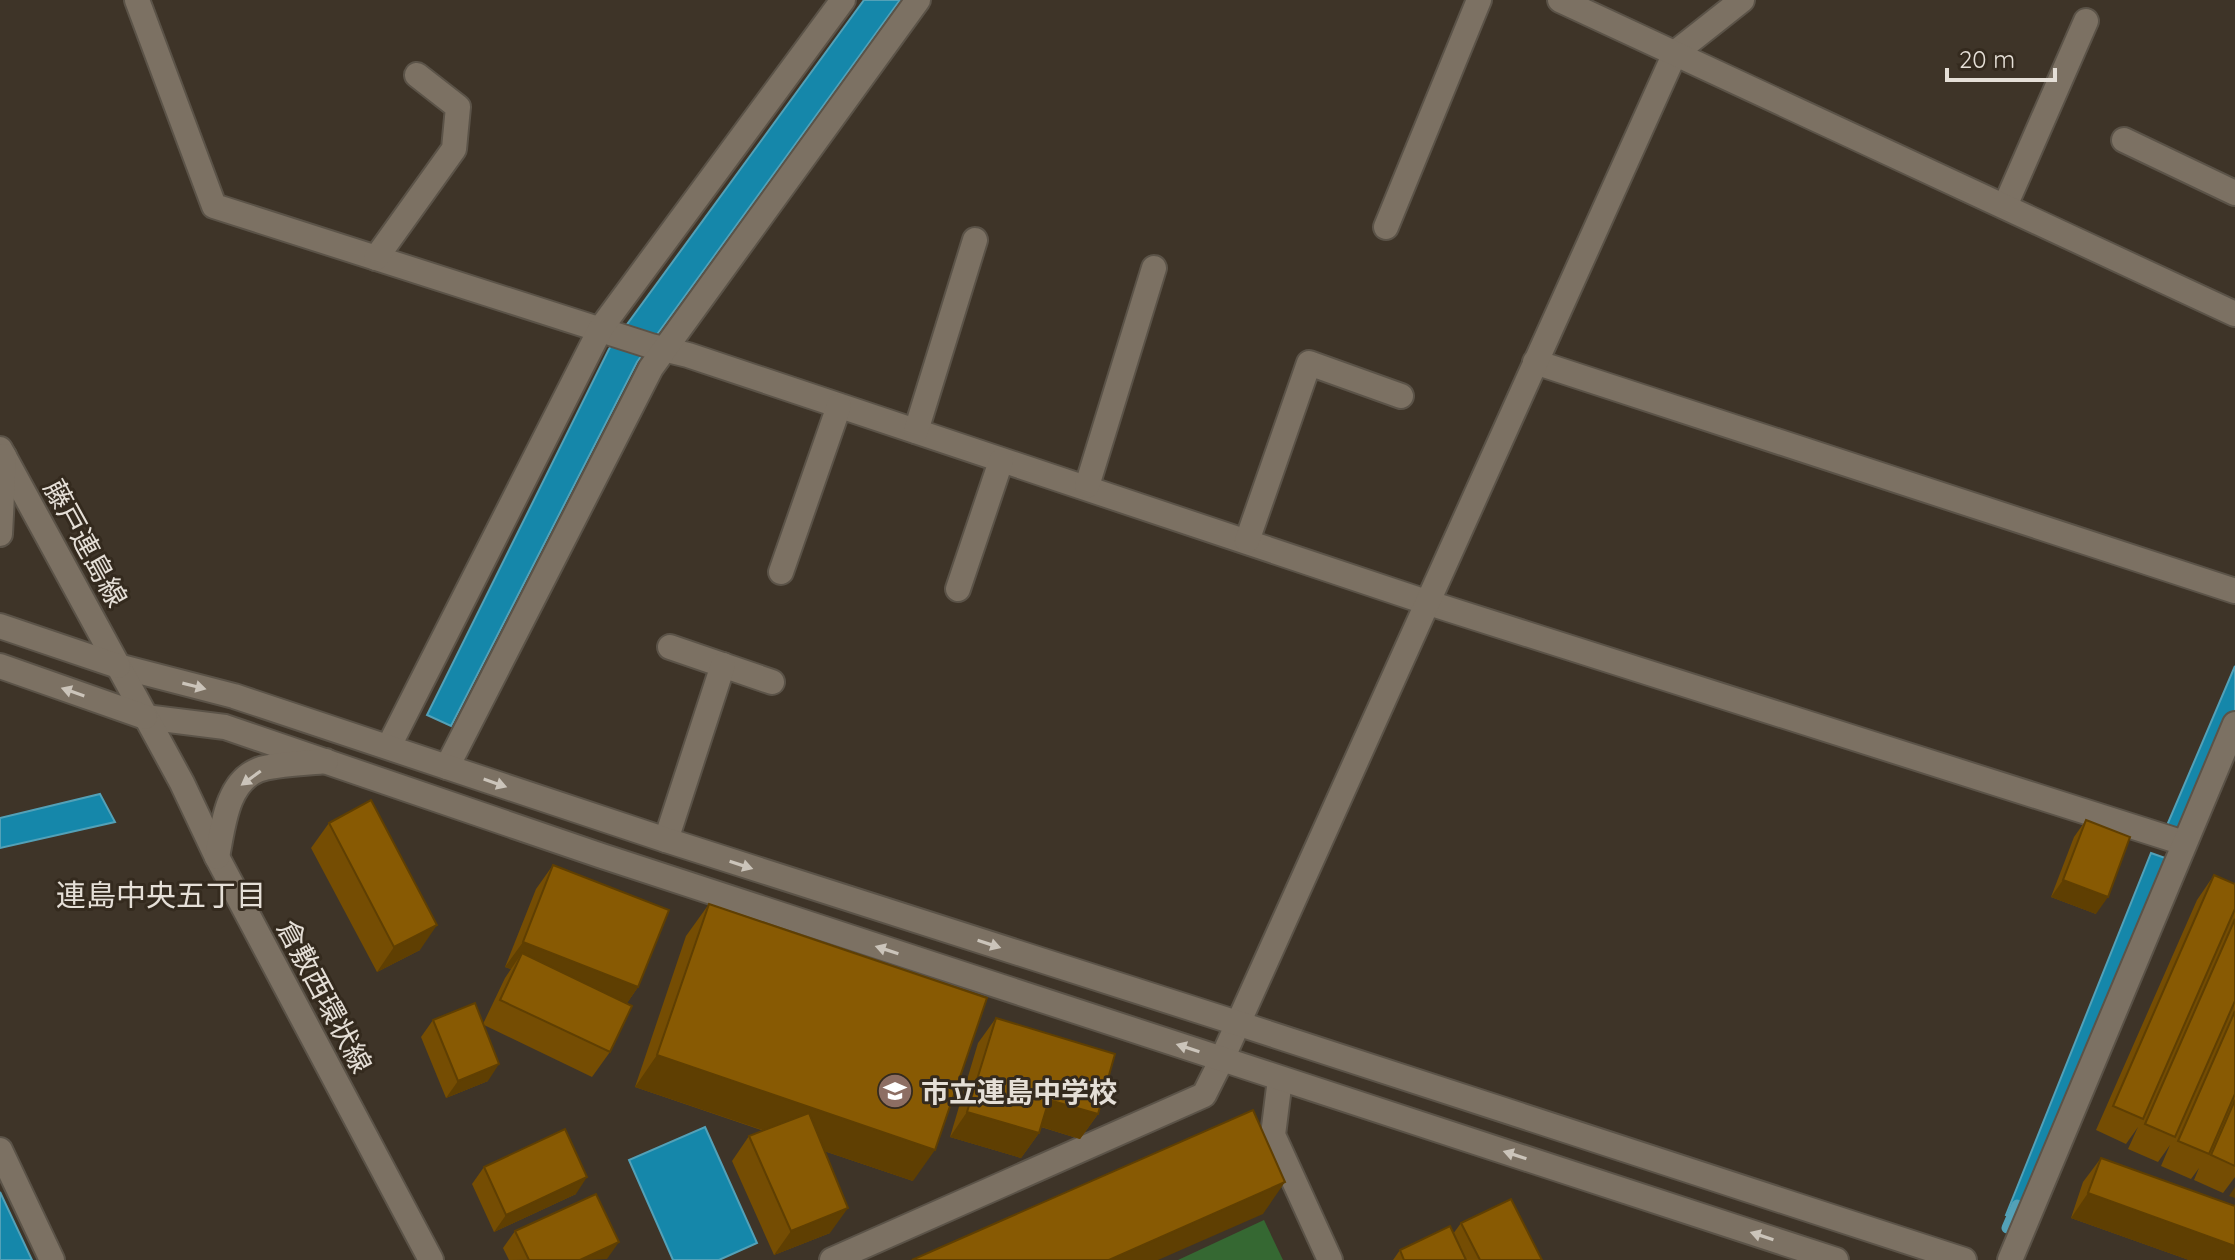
<svg xmlns="http://www.w3.org/2000/svg" width="2235" height="1260" viewBox="0 0 2235 1260" font-family="Quicksand,'Noto Sans JP',sans-serif">
  <style>
    .green { fill: #356832 }
    .water { fill: #1587aa; stroke: #53a1b8; stroke-width: 2 }
    .lines { fill: none; stroke-linecap: round; stroke-linejoin: round }
    .stream { stroke: #53a1b8; stroke-width: 11 }
    .minor-casing { stroke: #5b5348; stroke-width: 28 }
    .tertiary-casing { stroke: #5b5348; stroke-width: 28 }
    .secondary-casing { stroke: #5b5348; stroke-width: 28 }
    .minor { stroke: #7c7163; stroke-width: 24 }
    .tertiary { stroke: #7c7163; stroke-width: 24 }
    .secondary { stroke: #7c7163; stroke-width: 24 }
    .wall { fill: #754d03 }
    .shaded-wall { fill: #5f3f02 }
    .building { fill: #885a03; stroke: #5f3f02; stroke-width: 2 }
    .oneway { fill: #cbc4ba }
    .labels { text-anchor: middle; dominant-baseline: central; stroke-width: 6; stroke-linejoin: round; paint-order: stroke }
    .street-label { font-size: 28px; fill: #e5dfd7; stroke: #342a1e }
    .poi-label { font-size: 28px; font-weight: bold; fill: #e5dfd7; stroke: #342a1e; text-anchor: start }
    .neighbourhood-label { font-size: 30px; fill: #e5dfd7; stroke: #342a1e }
  </style>
  <rect width="100%" height="100%" fill="#3e3428"/>
  <!-- green -->
  <path class="green" d="M1264 1220 1283 1260H1178Z"/>
  <!-- water -->
  <g class="water">
    <path d="M864 0H900L637 362 451 726 427 715 609 349Z"/>
    <path d="M2235 666V711L2181 837 2165 830Z"/>
    <path d="M100 794 115 822 0 848V818Z"/>
    <path d="M2151 853 2171 860 2022 1219 2006 1215Z"/>
    <path d="M705 1127 757 1243 719 1260H673L629 1160Z"/>
    <path d="M0 1192 32 1260H0Z"/>
  </g>
  <g class="lines">
    <!-- stream -->
    <path class="stream" d="M2007 1228 2017 1205"/>
    <!-- minor casing -->
    <g class="minor-casing">
      <g id="minor">
        <path d="M137 0 214 206 651 346 688 355 1426 602 2184 843"/>
        <path d="M2124 140 2235 193"/>
        <path d="M2005 206 2086 21"/>
        <path d="M1386 227 1479 0"/>
        <path d="M376 258 454 149 458 107 417 75"/>
        <path d="M1535 362 2235 591"/>
        <path d="M916 431 975 240"/>
        <path d="M1087 486 1154 268"/>
        <path d="M1247 541 1309 363 1401 396"/>
        <path d="M781 572 839 406"/>
        <path d="M958 589 1001 461"/>
        <path d="M670 647 772 682"/>
        <path d="M389 746 601 328 843 0"/>
        <path d="M447 767 651 368 918 0"/>
        <path d="M666 840 723 665"/>
        <path d="M1280 1079 1273 1135 1330 1260"/>
        <path d="M0 1150 52 1260"/>
        <path d="M832 1260 1204 1095 1222 1059 1675 53 1742 0"/>
        <path d="M2010 1260 2235 724"/>
      </g>
    </g>
    <!-- tertiary casing -->
    <g class="tertiary-casing">
      <g id="tertiary">
        <path d="M1560 0 2235 314"/>
        <path d="M118 666 234 696 666 840 1237 1023 1964 1260"/>
        <path d="M145 717 225 727 602 856 1836 1260"/>
      </g>
    </g>
    <!-- secondary casing -->
    <g class="secondary-casing">
      <g id="secondary">
        <path d="M0 449 182 783 217 857 431 1260"/>
        <path d="M0 534 4 456"/>
        <path d="M0 626 118 666"/>
        <path d="M0 666 145 717"/>
        <path d="M217 857C223 828 226 783 258 770 272 764 308 763 326 761"/>
      </g>
    </g>
    <!-- minor -->
    <use href="#minor" class="minor"/>
    <!-- tertiary -->
    <use href="#tertiary" class="tertiary"/>
    <!-- secondary -->
    <use href="#secondary" class="secondary"/>
  </g>
  <!-- wall -->
  <g class="wall">
    <path d="M2086 820 2096 914 2051 897 2074 837Z"/>
    <path d="M329 823 420 950 377 972 311 848Z"/>
    <path d="M553 865 638 987 627 1003 610 1052 592 1077 484 1025 488 1081 446 1098 421 1037 433 1020 483 1024 505 978 511 969 505 967 536 889Z"/>
    <path d="M2214 875 2235 884V1177L2223 1193 2194 1180 2199 1168 2191 1179 2161 1166 2170 1145 2158 1162 2128 1149 2138 1127 2126 1144 2096 1130 2197 900Z"/>
    <path d="M709 904 913 1181 824 1151 830 1233 774 1255 732 1161 749 1136 764 1131 635 1087 686 936Z"/>
    <path d="M996 1018 1098 1114 1080 1139 1041 1127 1039 1133 1021 1158 950 1137 978 1043Z"/>
    <path d="M2101 1158 2235 1260H2189L2071 1218 2083 1182Z"/>
    <path d="M484 1167 576 1194 494 1232 472 1184Z"/>
    <path d="M1461 1223 1542 1260H1393L1400 1250 1453 1234Z"/>
    <path d="M515 1231 607 1259 509 1260 503 1248Z"/>
  </g>
  <!-- shaded-wall -->
  <g class="shaded-wall">
    <path d="M2063 880 2108 897 2096 914 2051 897Z"/>
    <path d="M437 925 420 950 377 972 394 947Z"/>
    <path d="M523 942 638 987 621 1012 522 953 511 969 505 967Z"/>
    <path d="M657 1055 935 1150 913 1181 635 1087Z"/>
    <path d="M499 1064 488 1081 446 1098 458 1081Z"/>
    <path d="M1049 1100 1098 1114 1080 1139 1032 1124Z"/>
    <path d="M967 1112 1039 1133 1021 1158 950 1137Z"/>
    <path d="M587 1177 576 1194 494 1232 506 1215Z"/>
    <path d="M1285 1182 1263 1214 1158 1260H1109Z"/>
    <path d="M2235 1187V1198L2229 1196Z"/>
    <path d="M2088 1193 2235 1246V1260H2189L2071 1218Z"/>
    <path d="M848 1208 830 1233 774 1255 791 1231Z"/>
    <path d="M619 1242 607 1259 580 1260Z"/>
  </g>
  <!-- building -->
  <g class="building">
    <path d="M371 800 437 925 394 947 329 823Z"/>
    <path d="M2086 820 2130 837 2108 897 2063 880Z"/>
    <path d="M553 865 669 910 638 987 523 942Z"/>
    <path d="M2214 875 2235 884V909L2143 1119 2113 1106Z"/>
    <path d="M709 904 987 998 935 1150 657 1055Z"/>
    <path d="M2235 919V1001L2175 1137 2145 1124Z"/>
    <path d="M522 953 632 1006 610 1052 500 1000Z"/>
    <path d="M475 1003 499 1064 458 1081 433 1020Z"/>
    <path d="M2235 1011V1094L2209 1154 2178 1141Z"/>
    <path d="M996 1018 1115 1054 1098 1114 1049 1100 1039 1133 967 1112Z"/>
    <path d="M2235 1100V1166L2211 1155Z"/>
    <path d="M1253 1110 1285 1182 1109 1260H912Z"/>
    <path d="M809 1113 848 1208 791 1231 749 1136Z"/>
    <path d="M565 1129 587 1177 506 1215 484 1167Z"/>
    <path d="M2101 1158 2235 1206V1246L2088 1193Z"/>
    <path d="M596 1194 619 1242 580 1260H529L515 1231Z"/>
    <path d="M1511 1199 1542 1260H1480L1461 1223Z"/>
    <path d="M1450 1226 1466 1260H1404L1400 1250Z"/>
  </g>
  <!-- one-way arrows -->
  <defs><path id="oneway-solid" d="M-6-.8H1V-3.2L6.5 0L1 3.2V.8H-6Z" transform="scale(2)"/></defs>
  <g class="oneway">
    <use href="#oneway-solid" transform="translate(194 686) rotate(14)"/>
    <use href="#oneway-solid" transform="translate(73 692) rotate(-161)"/>
    <use href="#oneway-solid" transform="translate(251 778) rotate(144)"/>
    <use href="#oneway-solid" transform="translate(495 783) rotate(19)"/>
    <use href="#oneway-solid" transform="translate(741 865) rotate(18)"/>
    <use href="#oneway-solid" transform="translate(989 944) rotate(18)"/>
    <use href="#oneway-solid" transform="translate(887 950) rotate(-162)"/>
    <use href="#oneway-solid" transform="translate(1188 1048) rotate(-162)"/>
    <use href="#oneway-solid" transform="translate(1515 1155) rotate(-162)"/>
    <use href="#oneway-solid" transform="translate(1762 1236) rotate(-162)"/>
  </g>
  <!-- icons -->
  <defs>
    <g id="school-disc" transform="scale(1.8)"><circle r="9.5" fill="#8d6e63" stroke="#342a1e"/><path d="M0-5L7-2L0 1L-7-2ZM-4 1L0 2.5L4 1V4Q0 6-4 4Z" fill="#fff"/></g>
  </defs>
  <g fill-rule="evenodd">
    <use href="#school-disc" x="895" y="1091"/>
  </g>
  <g class="labels">
    <!-- street labels -->
    <g class="street-label">
      <text transform="translate(86 543) rotate(61)">藤戸連島線</text>
      <text transform="translate(325 996) rotate(62)">倉敷西環状線</text>
    </g>
    <!-- poi labels -->
    <g class="poi-label">
      <text x="921" y="1091">市立連島中学校</text>
    </g>
    <!-- neighbourhood labels -->
    <g class="neighbourhood-label">
      <text x="161" y="895">連島中央五丁目</text>
    </g>
  </g>
  <!-- scale -->
  <path d="M1947 68v12h108v-12" fill="none" stroke="#e5dfd7" stroke-width="4"/>
  <text x="1959" y="68" font-size="24" fill="#e5dfd7" stroke="#342a1e" stroke-width="6" paint-order="stroke">20 m</text>
</svg>
